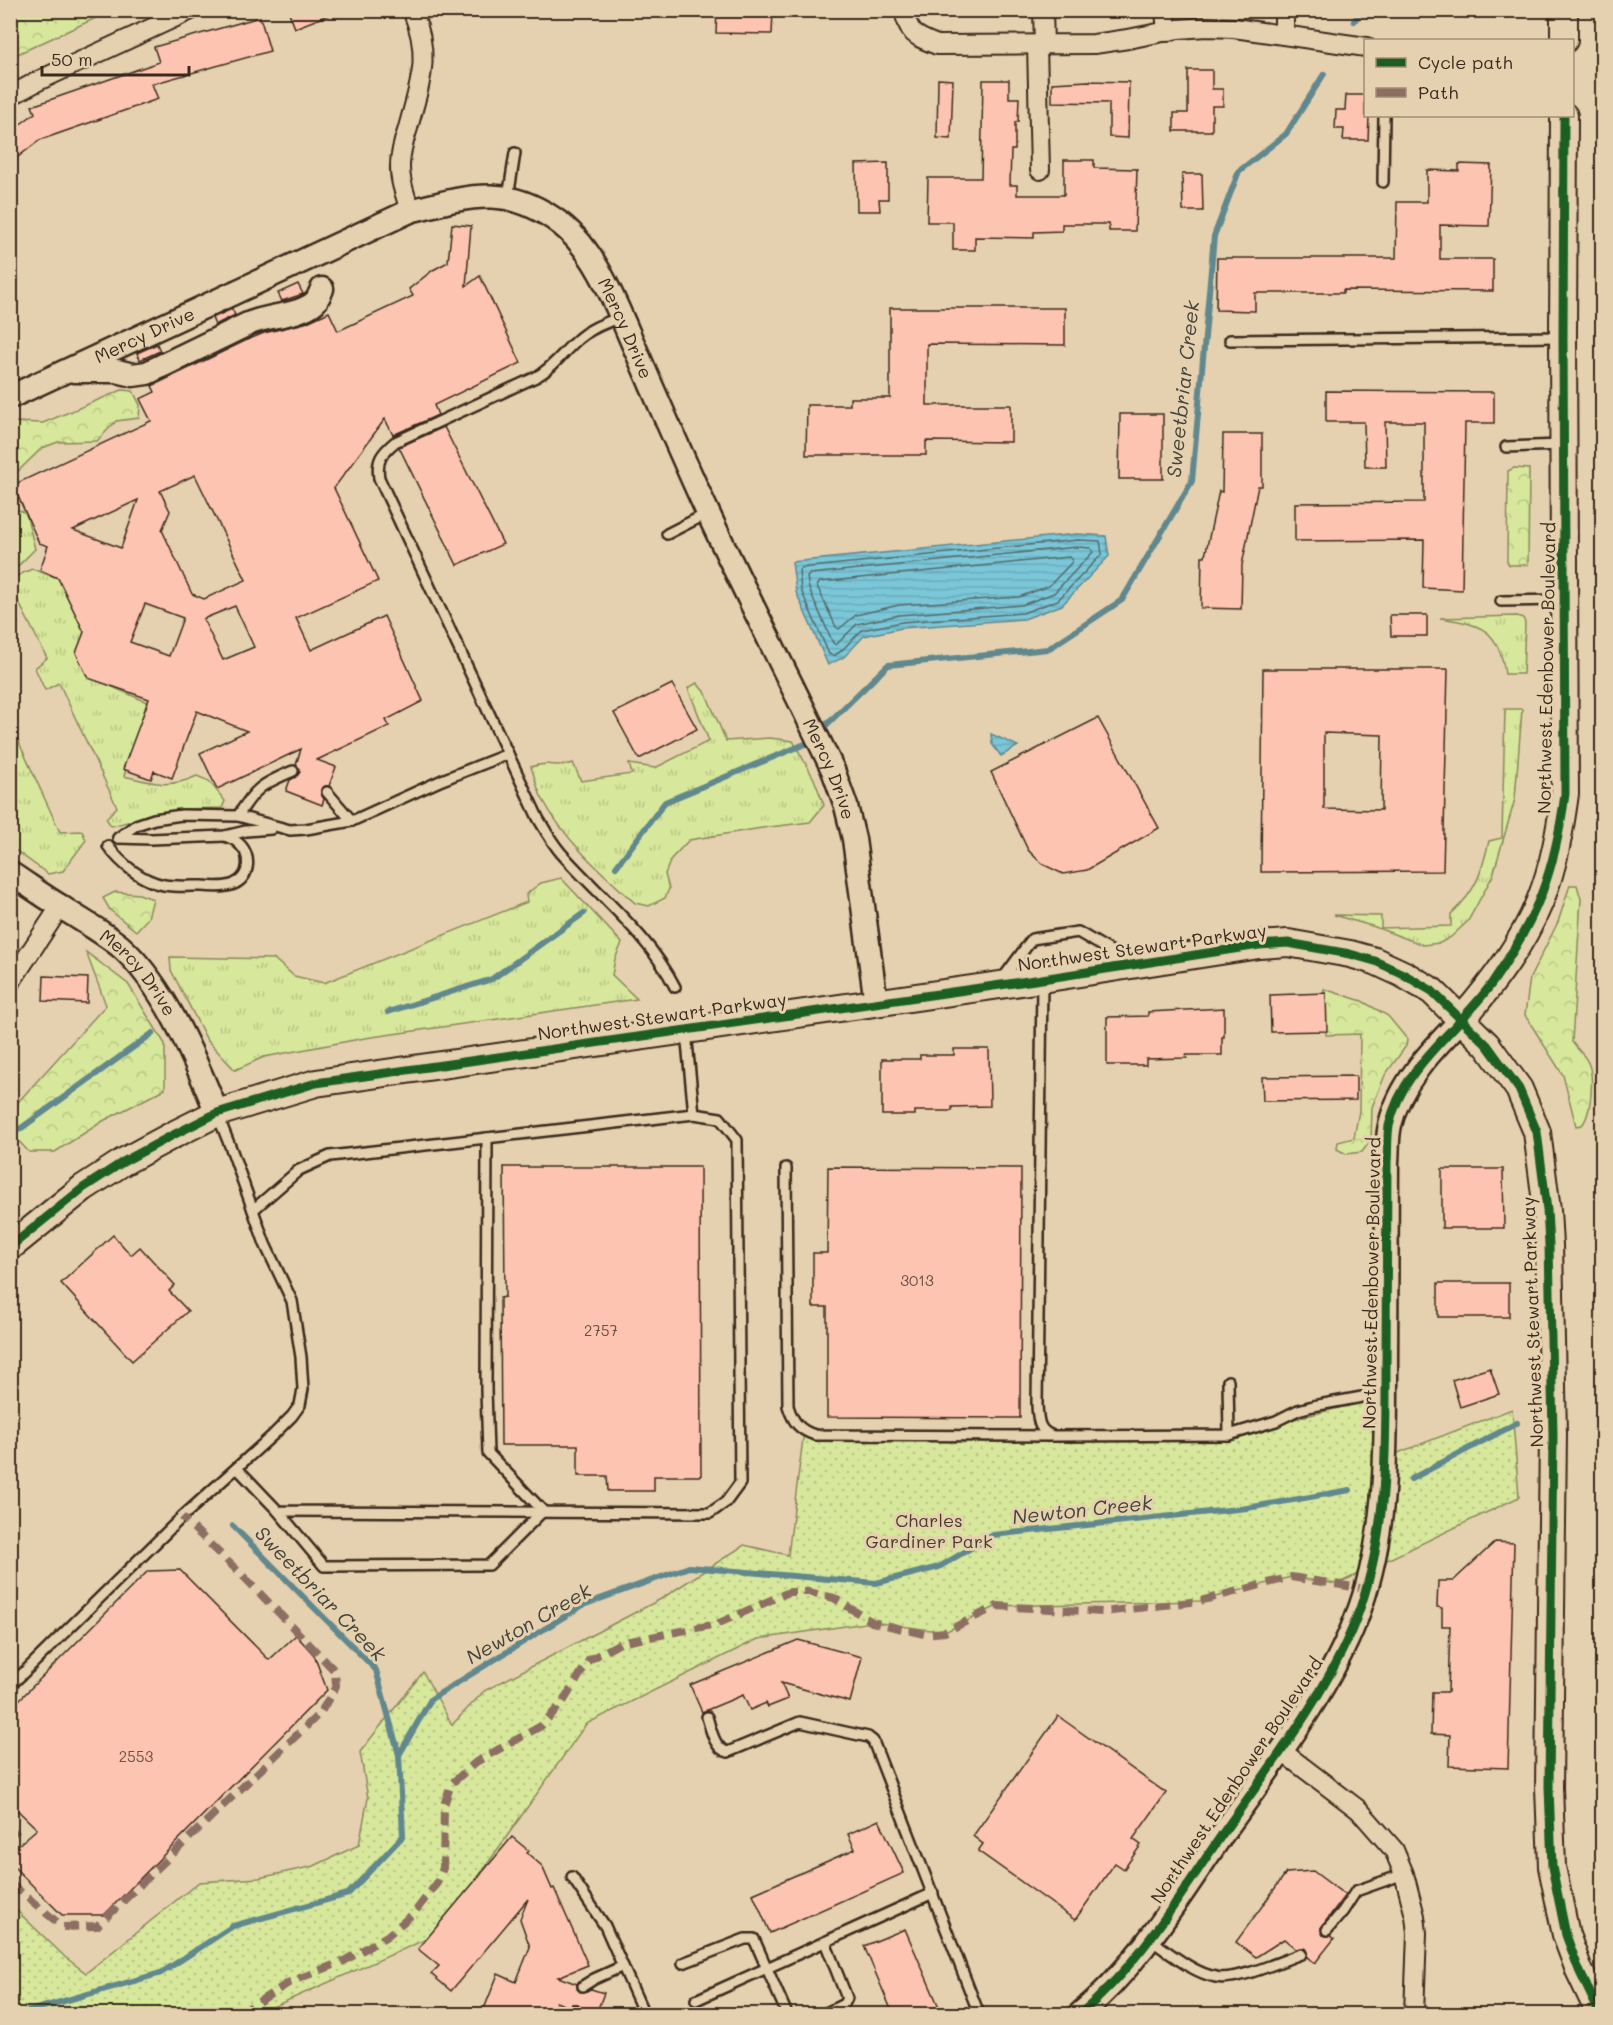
<svg xmlns="http://www.w3.org/2000/svg" width="1613" height="2025" viewBox="0 0 1613 2025" font-family="Mali,sans-serif">
  <style>
    .grass { fill: url(#grass-tufts); stroke: #89885c; stroke-width: 1.5 }
    .forest { fill: url(#forest-crowns); stroke: #89885c; stroke-width: 1.5 }
    .park { fill: url(#park-dots); stroke: #89885c; stroke-width: 1.5 }
    .water { fill: url(#water-rules); stroke: #61888e; stroke-width: 1.5 }
    .lines { fill: none; stroke-linecap: round; stroke-linejoin: round }
    .shore { stroke: #546969; stroke-width: 1.5 }
    .stream { stroke: #61888e; stroke-width: 6 }
    .building { fill: #fdc4b1; stroke: #3b2a1e; stroke-width: 1.5; fill-rule: evenodd }
    .service-casing { stroke: #3b2a1e; stroke-width: 14 }
    .minor-casing { stroke: #3b2a1e; stroke-width: 22 }
    .tertiary-casing { stroke: #3b2a1e; stroke-width: 27 }
    .secondary-casing { stroke: #3b2a1e; stroke-width: 30 }
    .service { stroke: #e5d1af; stroke-width: 9 }
    .minor { stroke: #e5d1af; stroke-width: 18 }
    .tertiary { stroke: #e5d1af; stroke-width: 22 }
    .secondary { stroke: #e5d1af; stroke-width: 26 }
    .quiet { stroke: #8d6e63; stroke-width: 8; stroke-dasharray: 15 8; stroke-linecap: butt }
    .cycleway-casing { stroke: #e5d1af; stroke-width: 13 }
    .cycleway { stroke: #1b5e20; stroke-width: 9 }
    .labels { text-anchor: middle; dominant-baseline: central; stroke-width: 6; stroke-linejoin: round; paint-order: stroke }
    .number-label { font-size: 15px; fill: #6c5043 }
    .street-label { font-size: 18px; fill: #3b2a1e; stroke: #e5d1af }
    .park-label { font-size: 18px; fill: #4b3d2a; stroke: #e5d1af }
    .water-label { font-size: 20px; font-style: italic; fill: #44423a; stroke: #e5d1af }
  </style>
  <defs>
    <pattern id="grass-tufts" width="24" height="20" patternUnits="userSpaceOnUse" patternTransform="scale(1.5)"><rect width="24" height="20" fill="#d7e79b"/><path d="M3 7l-1-3M5 7V3M7 7l1-3M15 17l-1-3M17 17v-4M19 17l1-3" fill="none" stroke="#b9c685"/></pattern>
    <pattern id="forest-crowns" width="20" height="18" patternUnits="userSpaceOnUse" patternTransform="scale(1.5)"><rect width="20" height="18" fill="#d7e79b"/><path d="M2 6a3 3 0 1 1 6 0M12 15a3 3 0 1 1 6 0" fill="none" stroke="#b9c685"/></pattern>
    <pattern id="park-dots" width="8" height="8" patternUnits="userSpaceOnUse" patternTransform="scale(1.5)"><rect width="8" height="8" fill="#d7e79b"/><path d="M2 2h.1M6 6h.1" fill="none" stroke="#b9c685" stroke-width="1.8" stroke-linecap="round"/></pattern>
    <pattern id="water-rules" width="6" height="5" patternUnits="userSpaceOnUse" patternTransform="scale(1.5)"><rect width="6" height="5" fill="#7ac7d9"/><path d="M0 2.5h6" fill="none" stroke="#6aabba"/></pattern>
  </defs>
  <rect width="100%" height="100%" fill="#e5d1af"/>
  <filter id="ink" filterUnits="userSpaceOnUse"><feTurbulence type="fractalNoise" baseFrequency=".0167" numOctaves="2"/><feDisplacementMap in="SourceGraphic" scale="12" xChannelSelector="R" yChannelSelector="G"/><feConvolveMatrix kernelMatrix="1 2 1 2 8 2 1 2 1" color-interpolation-filters="sRGB"/></filter>
  <g filter="url(#ink)">
    <!-- grass -->
    <g class="grass">
      <path d="M13 508 26 513 35 549 18 566 11 569 10 511Z"/>
      <path d="M32 569 58 578 84 632 77 653 87 676 147 702 124 776C152 783 169 789 197 776L209 781 225 801 222 808 182 809 111 826 106 818 117 807 59 683 45 690 35 668 47 658 11 587 10 579Z"/>
      <path d="M1517 616 1523 618 1525 623 1523 674H1505C1499 629 1481 624 1440 618Z"/>
      <path d="M697 683 706 694 726 741 770 738 793 741 814 779 824 805 810 822 762 828 689 840 671 859 665 874 669 889 665 898 649 906 635 903C600 871 565 841 542 798 537 789 535 777 531 767 549 760 558 769 573 763L581 781 632 774 629 764 655 768 709 741 688 688Z"/>
      <path d="M1505 709H1522L1515 799 1493 875 1468 921 1451 937 1440 943 1423 945 1375 927 1334 915 1381 916V928L1451 926V914C1477 890 1481 874 1489 841L1502 838Z"/>
      <path d="M10 723 60 832 82 831 86 840 63 871 48 874 11 847Z"/>
      <path d="M561 878 622 943 615 959 612 975 637 999 365 1038 264 1057 235 1070 207 1040 171 970 170 957 274 959 294 976 324 983 527 902 526 894 541 883Z"/>
    </g>
    <!-- forest -->
    <g class="forest">
      <path d="M11 10H111V11L11 57Z"/>
      <path d="M122 390 133 391 140 405 139 418 116 421 97 441 58 442 42 448 11 478 10 423 13 422 43 423Z"/>
      <path d="M1514 468 1529 469 1528 565H1509L1507 561 1508 471Z"/>
      <path d="M1570 885H1577L1581 899 1572 1042C1577 1049 1587 1057 1589 1065 1594 1078 1591 1115 1582 1125L1576 1126 1563 1075 1525 1015 1530 978 1558 922Z"/>
      <path d="M115 892 139 894 153 899 148 918 136 931 110 910 103 898Z"/>
      <path d="M86 952 128 984 165 1044V1089L103 1121 55 1152H29L11 1133 18 1102 106 1005Z"/>
      <path d="M1324 989 1362 1001 1388 1016 1407 1039 1406 1046 1385 1075 1372 1107 1371 1140 1362 1152 1346 1154 1337 1149 1338 1142 1354 1138 1359 1111 1360 1034 1326 1035Z"/>
    </g>
    <!-- park -->
    <path class="park" d="M1386 1396 1385 1458 1512 1409 1519 1497 1337 1584 1291 1577 1200 1601 997 1606 945 1632 872 1622 758 1639 586 1724 438 1934 257 2014H11L10 1904 65 1957 86 1973 199 1882 259 1878 314 1866 359 1845 368 1798 360 1752 423 1672 452 1725 484 1691 661 1599 744 1545 788 1555 804 1431 1243 1432Z"/>
    <!-- water -->
    <g class="water">
      <path d="M1077 534 1106 536 1109 556 1062 605 1024 619 902 628 864 636 844 657 828 665 796 592 792 562Z"/>
      <path d="M991 734 1018 746 1001 756 992 744Z"/>
    </g>
    <g class="lines">
      <!-- shore -->
      <g class="shore">
        <path d="M1078 540 1100 541 1102 554 1058 600 1023 613 902 622 862 630 840 652 833 656 829 654 801 590 799 571 801 568Z"/>
        <path d="M1077 547 1091 548 1093 552 1054 593 1022 605 899 615 857 624 836 645 833 643 809 589 807 577 810 574Z"/>
        <path d="M1069 557 1072 559V562L1049 586 1019 597 899 605 856 615 839 629 836 627 817 586 820 582Z"/>
      </g>
      <!-- stream -->
      <g class="stream">
        <path d="M1354 21 1363 10"/>
        <path d="M820 731 888 665 1048 649 1122 600 1192 481 1214 236 1239 171 1286 134 1324 74"/>
        <path d="M616 867 665 802 805 744 812 738"/>
        <path d="M388 1012 492 979 584 913"/>
        <path d="M20 1129 153 1033"/>
        <path d="M1601 1392H1602"/>
        <path d="M1411 1479 1517 1423"/>
        <path d="M233 1526 376 1670 399 1755"/>
        <path d="M19 2014 161 1973 233 1926 348 1894 403 1836 399 1755 431 1699 583 1605 689 1567 876 1583 939 1567 993 1535 1247 1508 1350 1490"/>
      </g>
    </g>
    <!-- building -->
    <g class="building">
      <path d="M288 10H336V12L295 28Z"/>
      <path d="M717 10H773L772 34 716 33Z"/>
      <path d="M260 17 270 51 152 84 158 99 40 140 10 163V132L35 113 32 106 159 62 154 47Z"/>
      <path d="M1188 70H1212V89H1223V106H1212V131H1174V113H1188Z"/>
      <path d="M938 79 953 80 951 139 937 138Z"/>
      <path d="M983 80H1009V98H1019L1018 122H1015V150H1011L1010 185H1017V195H1064V160H1094V168L1137 169 1135 231H1109V224H1062V231L1034 232V238L975 237V250H953V222H927L928 178H981Z"/>
      <path d="M1088 81 1129 82 1128 138 1109 137V103L1052 102V83Z"/>
      <path d="M1346 95H1365V116H1369L1368 140H1343L1344 129H1335L1336 110H1345Z"/>
      <path d="M888 163V199H879L880 211H857L856 164Z"/>
      <path d="M1459 164 1491 165 1489 226 1440 225V259H1493V291L1343 290V293H1255V311L1216 310 1217 258H1396L1397 202H1427V170L1459 171Z"/>
      <path d="M1182 174H1202L1203 211H1183Z"/>
      <path d="M452 224 471 226 466 286 480 276 521 363 434 405 438 415 393 435 385 419 334 488 378 581 296 618 311 650 384 616 423 701 386 720 389 726 317 760 336 767 329 786H325L321 789V794L324 799 322 805 286 791 290 780 296 777 300 772 299 768 296 765 301 749 217 789 200 753 247 731 197 711 172 778 154 771 151 779 123 769 149 699 88 678 76 653 84 632 58 578 40 570 48 546 39 543 13 485 151 421 140 399 155 392 152 386 247 340 264 333 305 323 329 312 338 331 413 296 409 289 433 270 448 262ZM195 475 246 580 204 599 192 594 162 530 170 511 160 491ZM138 500 121 548 73 530ZM145 604 183 618 169 656 130 642ZM235 606 254 647 223 660 203 619Z"/>
      <path d="M298 284 303 294 282 301 278 293Z"/>
      <path d="M890 308H1065V345L927 344V405H1011V442L926 441V455H806L807 405H850V398H890Z"/>
      <path d="M232 309 235 315 215 325 212 318Z"/>
      <path d="M157 344 160 351 140 360 137 353Z"/>
      <path d="M1326 391 1494 392V423H1465L1462 590 1423 588 1424 540 1295 541V503L1424 502V422H1385L1386 467H1365L1364 422H1326Z"/>
      <path d="M1120 414H1163V479H1119Z"/>
      <path d="M444 427 503 544 457 565 399 447Z"/>
      <path d="M1223 434H1262V486H1258L1242 565 1241 609 1201 608 1202 556H1205L1219 491 1222 492Z"/>
      <path d="M1390 615H1427V636H1391Z"/>
      <path d="M1263 669H1448L1443 871 1261 872ZM1324 733 1382 735 1381 810 1324 809Z"/>
      <path d="M672 684 697 729 639 759 614 713Z"/>
      <path d="M1098 718 1159 828 1087 870 1063 874 1042 864 1028 850 991 772Z"/>
      <path d="M44 976 88 978 87 1003 43 1001Z"/>
      <path d="M1326 993 1327 1031 1271 1032 1270 995Z"/>
      <path d="M1224 1008V1037H1222V1055H1186L1187 1058 1146 1059V1065H1107V1017L1148 1016V1012Z"/>
      <path d="M954 1049H989L990 1106 952 1107V1111H915V1115H882V1059H920V1055H954Z"/>
      <path d="M1356 1076V1100L1263 1101 1262 1077Z"/>
      <path d="M504 1167H700L701 1476H654V1491H608L607 1476H578V1445H501L500 1298 505 1297Z"/>
      <path d="M828 1167 1021 1168 1020 1418 827 1417V1307H813V1253H827Z"/>
      <path d="M1442 1169H1503L1504 1228H1442Z"/>
      <path d="M113 1235 131 1255 140 1247 175 1285 169 1291 188 1311 132 1361 61 1283Z"/>
      <rect x="1438" y="1283" width="71" height="34"/>
      <path d="M1490 1368 1499 1394 1460 1407 1452 1380Z"/>
      <path d="M1495 1542 1514 1543 1508 1768 1449 1766 1450 1735 1431 1734 1432 1692H1448L1450 1626H1442V1608L1437 1607 1438 1581H1453Z"/>
      <path d="M180 1570 269 1660 296 1635 314 1655 327 1690 104 1915H62L10 1863V1852L37 1829 10 1803V1709L148 1571Z"/>
      <path d="M798 1640 862 1657 850 1702 781 1683 788 1699 768 1707 766 1703 750 1710 743 1695 702 1712 690 1685Z"/>
      <path d="M1058 1716 1166 1793 1133 1839 1141 1845 1124 1869 1115 1863 1075 1920 978 1851 983 1844 973 1836Z"/>
      <path d="M879 1820 904 1873 770 1933 753 1894 855 1849 848 1834Z"/>
      <path d="M512 1837 529 1851 527 1853 542 1866 552 1889 554 1888 588 1965 558 1977 577 1984V1989L580 1992 591 1989 604 1993 596 2014 582 2012 581 2007 578 2004H572L569 2007 556 2002 552 2014H482L498 1974 516 1982 530 1947 520 1919 528 1899 451 1991 431 1974 439 1966 418 1949Z"/>
      <path d="M1313 1871 1345 1895 1321 1928 1323 1935 1330 1936 1334 1939 1315 1963 1307 1957V1952L1305 1948 1296 1949 1284 1939 1256 1957 1236 1942 1286 1873Z"/>
      <path d="M905 1929 942 2014H893L864 1946Z"/>
    </g>
    <g class="lines">
      <!-- service casing -->
      <g class="service-casing">
        <g id="service">
          <path d="M1383 182 1384 116"/>
          <path d="M508 198 515 153"/>
          <path d="M620 317C606 323 590 328 578 339 563 352 554 367 536 377L395 442C382 453 376 460 379 478L538 818C545 830 552 843 561 853 599 896 649 935 675 987"/>
          <path d="M1230 340 1561 337"/>
          <path d="M1506 447 1563 445"/>
          <path d="M667 534 708 513"/>
          <path d="M1501 601 1561 600"/>
          <path d="M327 792 352 821"/>
          <path d="M238 816C255 788 262 784 293 771"/>
          <path d="M118 838 136 825 154 819 182 815 238 816 290 830 306 829 352 821 442 780 508 754"/>
          <path d="M118 838 151 839 225 836 246 831 271 829"/>
          <path d="M108 846C121 864 142 881 164 885 176 887 190 886 202 886 212 887 225 888 234 884 251 877 252 853 237 842 234 839 229 838 225 836"/>
          <path d="M1001 981 1032 939 1078 932 1126 960"/>
          <path d="M1042 982 1037 1405C1038 1420 1038 1431 1053 1436L1229 1435 1276 1421 1298 1410 1313 1406 1362 1397 1386 1396"/>
          <path d="M786 1168 788 1406C793 1422 799 1430 815 1435L1051 1436"/>
          <path d="M253 1210 299 1170 330 1156 694 1114"/>
          <path d="M1228 1381 1229 1435"/>
          <path d="M237 1468 278 1511 710 1513 726 1502 740 1483 737 1140 720 1118 694 1114 686 1032"/>
          <path d="M278 1511 324 1566 489 1565 543 1511 488 1453 486 1390 487 1138"/>
          <path d="M10 1686 182 1517 273 1435 292 1416 300 1405 303 1389 301 1357 292 1301 265 1244 232 1151 218 1116"/>
          <path d="M707 1717C711 1729 714 1749 728 1752L800 1722 868 1737 873 1741 979 2014"/>
          <path d="M572 1877 605 1926 644 2014"/>
          <path d="M1327 1930 1343 1911 1356 1891 1404 1874"/>
          <path d="M1151 1940C1170 1953 1193 1973 1216 1977 1235 1982 1281 1961 1301 1954"/>
          <path d="M683 1963 745 1939H754L787 2014"/>
          <path d="M583 1986 594 1979 623 1966"/>
          <path d="M696 2000 933 1893"/>
          <path d="M575 2014V2010"/>
          <path d="M824 2014 844 2004 847 1998 825 1942"/>
        </g>
      </g>
      <!-- minor casing -->
      <g class="minor-casing">
        <g id="minor">
          <path d="M904 10C909 35 915 36 937 45L1094 44 1128 39 1178 29 1206 27 1234 28 1366 47"/>
          <path d="M1043 10 1044 45"/>
          <path d="M1165 10 1167 32"/>
          <path d="M1284 10V35"/>
          <path d="M1037 45 1040 170"/>
          <path d="M10 96 40 80 191 10"/>
          <path d="M410 211C406 196 399 181 400 165 400 153 404 140 408 128 420 82 432 57 412 10"/>
          <path d="M10 983 60 907"/>
          <path d="M1280 1750 1359 1810 1394 1850 1404 1874 1415 1916 1417 1933 1414 2014"/>
        </g>
      </g>
      <!-- tertiary casing -->
      <g class="tertiary-casing">
        <g id="tertiary">
          <path d="M74 371H117L133 375 147 373 248 324C268 315 299 316 315 302 318 299 320 293 322 289"/>
          <path id="s1" d="M10 397 410 211C469 196 508 183 561 224 599 254 618 311 638 355 661 408 684 461 708 513 748 599 792 684 833 770L846 806 854 839 876 1003"/>
          <path id="s2" d="M10 873C27 884 43 896 60 906 80 920 102 931 121 947 165 986 195 1059 217 1113"/>
          <path d="M1080 2014C1138 1966 1178 1898 1221 1836 1268 1769 1326 1696 1356 1619 1388 1537 1386 1449 1386 1362 1386 1295 1387 1229 1387 1162 1388 1151 1387 1137 1390 1125 1400 1082 1433 1049 1462 1019"/>
        </g>
      </g>
      <!-- secondary casing -->
      <g class="secondary-casing">
        <g id="secondary">
          <path d="M1564 10V40"/>
          <path d="M1462 1019C1493 983 1522 945 1540 901 1554 866 1560 830 1565 794L1563 337 1564 116"/>
          <path d="M10 1247 83 1188 123 1162 173 1135 217 1113 316 1083 1042 979 1259 945 1288 943 1350 954 1375 961 1403 974 1432 991 1487 1045 1519 1089 1537 1132 1547 1210 1549 1245 1553 1434 1549 1787 1552 1867 1566 1935 1579 1970 1600 2014"/>
        </g>
      </g>
      <!-- service -->
      <use href="#service" class="service"/>
      <!-- minor -->
      <use href="#minor" class="minor"/>
      <!-- tertiary -->
      <use href="#tertiary" class="tertiary"/>
      <!-- secondary -->
      <use href="#secondary" class="secondary"/>
      <!-- quiet -->
      <g class="quiet">
        <path d="M10 1828 17 1835"/>
        <path d="M10 1883 63 1927 97 1926 321 1712 336 1686 335 1671 245 1578 182 1517"/>
        <path d="M239 2014 290 1982 344 1961 387 1936 414 1913 437 1883 443 1868 444 1805 451 1784 476 1762 541 1726 563 1702 589 1660 620 1643 717 1624 789 1592H809L834 1598 872 1622 924 1634 945 1632 997 1606 1102 1612 1200 1601 1291 1577 1366 1589"/>
      </g>
      <!-- cycleway casing -->
      <g class="cycleway-casing">
        <g id="cycleway">
          <path d="M10 1247 83 1188 123 1162 173 1135 217 1113 316 1083 1042 979 1259 945 1288 943 1350 954 1375 961 1403 974 1432 991 1487 1045 1519 1089 1537 1132 1547 1210 1549 1245 1553 1434 1549 1787 1552 1867 1566 1935 1579 1970 1600 2014"/>
          <path d="M1080 2014C1138 1966 1178 1898 1221 1836 1268 1769 1326 1696 1356 1619 1388 1537 1386 1449 1386 1362 1386 1295 1387 1229 1387 1162 1388 1151 1387 1138 1389 1126 1402 1066 1459 1030 1492 983 1537 919 1555 871 1565 794L1563 337 1564 116"/>
        </g>
      </g>
      <!-- cycleway -->
      <use href="#cycleway" class="cycleway"/>
    </g>
  </g>
  <g class="labels">
    <!-- number labels -->
    <g class="number-label">
      <text x="917" y="1280">3013</text>
      <text x="601" y="1330">2757</text>
      <text x="136" y="1756">2553</text>
    </g>
    <!-- street labels -->
    <g class="street-label">
      <text stroke="none"><textPath href="#s1" startOffset="724">Mercy Drive</textPath></text>
      <text stroke="none"><textPath href="#s1" startOffset="148">Mercy Drive</textPath></text>
      <text transform="translate(1546 668) rotate(-89)">Northwest Edenbower Boulevard</text>
      <text stroke="none"><textPath href="#s1" startOffset="1210">Mercy Drive</textPath></text>
      <text transform="translate(1142 947) rotate(-8)">Northwest Stewart Parkway</text>
      <text stroke="none"><textPath href="#s2" startOffset="164">Mercy Drive</textPath></text>
      <text transform="translate(662 1016) rotate(-8)">Northwest Stewart Parkway</text>
      <text transform="translate(1371 1283) rotate(-89)">Northwest Edenbower Boulevard</text>
      <text transform="translate(1532 1322) rotate(-92)">Northwest Stewart Parkway</text>
      <text transform="translate(1236 1780) rotate(-56)">Northwest Edenbower Boulevard</text>
    </g>
    <!-- park labels -->
    <g class="park-label">
      <text x="929" y="1520">Charles<tspan x="929" dy="21">Gardiner Park</tspan></text>
    </g>
    <!-- water labels -->
    <g class="water-label">
      <text transform="translate(1182 389) rotate(-84)">Sweetbriar Creek</text>
      <text transform="translate(1082 1509) rotate(-6)">Newton Creek</text>
      <text transform="translate(321 1593) rotate(46)">Sweetbriar Creek</text>
      <text transform="translate(528 1623) rotate(-30)">Newton Creek</text>
    </g>
  </g>
  <!-- margin -->
  <rect width="1613" height="2025" fill="none" stroke="#e5d1af" stroke-width="36"/>
  <rect x="18" y="18" width="1577" height="1989" fill="none" stroke="#3b2a1e" stroke-width="2" filter="url(#ink)"/>
  <!-- legend -->
  <rect x="1364" y="39" width="210" height="78" fill="#e5d1af" stroke="#a18e75" stroke-width="1.5"/>
  <rect x="1376" y="58" width="30" height="9" fill="#1b5e20" stroke="#a18e75" stroke-width="1.5"/>
  <text x="1418" y="69" font-size="18" fill="#3b2a1e">Cycle path</text>
  <rect x="1376" y="88" width="30" height="9" fill="#8d6e63" stroke="#a18e75" stroke-width="1.5"/>
  <text x="1418" y="99" font-size="18" fill="#3b2a1e">Path</text>
  <!-- scale -->
  <path d="M42 66v9h147v-9" fill="none" stroke="#3b2a1e" stroke-width="3"/>
  <text x="51" y="66" font-size="18" fill="#3b2a1e" stroke="#e5d1af" stroke-width="4.5" paint-order="stroke">50 m</text>
</svg>
